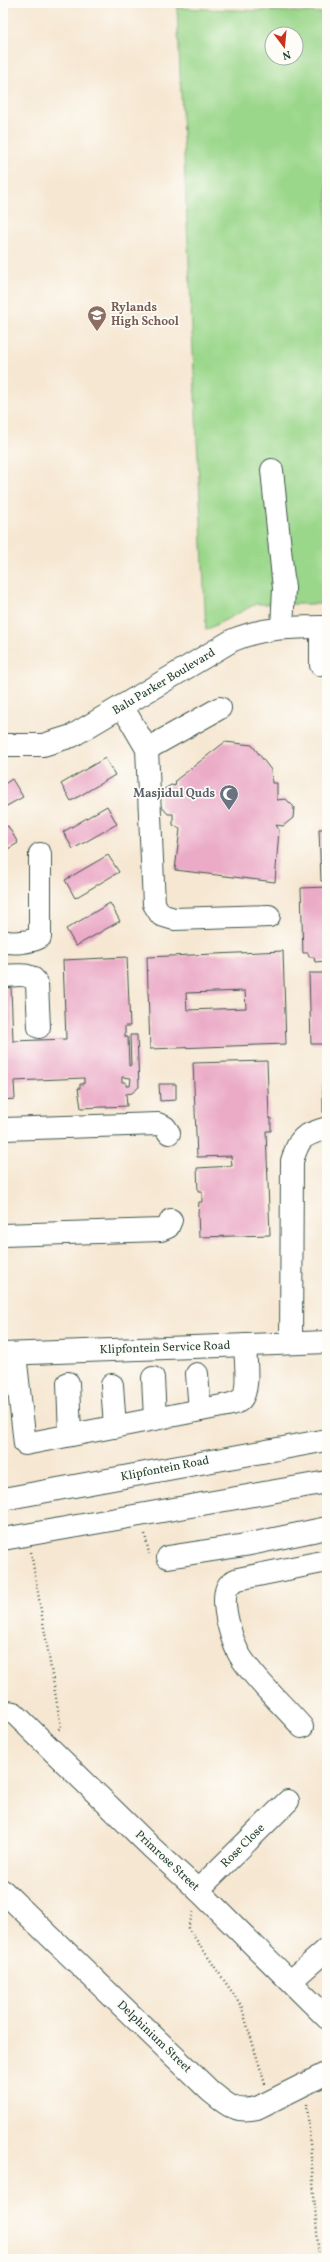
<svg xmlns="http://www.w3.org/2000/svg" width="330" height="2262" viewBox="0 0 330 2262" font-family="Vollkorn,serif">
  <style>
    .green { fill: #9bd78b; stroke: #5d8a60; fill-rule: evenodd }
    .building { fill: #ebabc7; fill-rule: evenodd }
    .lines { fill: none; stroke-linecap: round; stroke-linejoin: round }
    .minor-casing { stroke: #3f564c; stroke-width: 24 }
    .major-casing { stroke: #3f564c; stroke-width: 24 }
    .path { stroke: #3f564c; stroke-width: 2.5; stroke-dasharray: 1 3; stroke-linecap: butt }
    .minor { stroke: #fff; stroke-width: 22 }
    .major { stroke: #fff; stroke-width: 22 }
    .labels { text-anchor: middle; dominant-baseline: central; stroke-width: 3.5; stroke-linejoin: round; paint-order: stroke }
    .education-label { font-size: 12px; font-weight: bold; fill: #785e54; stroke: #fdfcf7; text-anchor: start }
    .street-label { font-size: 12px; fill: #1f3d34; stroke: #fdfcf7 }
    .worship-label { font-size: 12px; font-weight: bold; fill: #5b616d; stroke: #fdfcf7; text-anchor: end }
  </style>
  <rect width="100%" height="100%" fill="#fdfcf7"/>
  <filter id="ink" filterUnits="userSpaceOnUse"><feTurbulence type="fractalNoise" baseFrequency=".025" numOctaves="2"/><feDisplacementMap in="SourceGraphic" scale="8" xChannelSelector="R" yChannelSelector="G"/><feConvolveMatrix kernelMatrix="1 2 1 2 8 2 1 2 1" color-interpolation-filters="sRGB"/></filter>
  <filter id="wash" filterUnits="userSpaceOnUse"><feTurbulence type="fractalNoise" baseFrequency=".012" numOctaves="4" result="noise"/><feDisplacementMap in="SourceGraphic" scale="16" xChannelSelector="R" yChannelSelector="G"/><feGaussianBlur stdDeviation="0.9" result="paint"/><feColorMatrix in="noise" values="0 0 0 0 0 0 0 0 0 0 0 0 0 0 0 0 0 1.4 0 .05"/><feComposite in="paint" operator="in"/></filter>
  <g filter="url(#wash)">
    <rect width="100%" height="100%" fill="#f6e7d2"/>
    <!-- green -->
    <path class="green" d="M177 8 327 13V604H256L206 630ZM272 34H296V58H272Z"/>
    <g id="blocks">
      <!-- building -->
      <g class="building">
        <path d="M225 742 252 745 271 770 272 783H277V800L286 799 294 807 293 818 283 826 276 825 279 830 275 882 175 870 180 829 173 825V814H168L160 805 161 791 171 785 175 786 176 780Z"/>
        <path d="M105 758 115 775 71 801 61 784Z"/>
        <path d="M12 779 23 797 3 808V785Z"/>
        <path d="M107 806 117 824 73 849 63 832Z"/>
        <path d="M8 826 18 843 3 852V829Z"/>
        <path d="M319 829H327V881H321Z"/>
        <path d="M108 855 119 872 75 898 65 880Z"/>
        <path d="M327 887V961L315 962 314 957H309L308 953H303L301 888Z"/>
        <path d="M110 903 120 921 76 946 66 929Z"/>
        <path d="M283 951 286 1044 150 1049 147 957ZM245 991 246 1008 187 1010 186 993Z"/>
        <path d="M127 957 130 1026H125V1037H128L129 1066 131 1065 130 1035H137L139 1087 132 1093 126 1094 127 1106 81 1108 78 1088H80V1084H84V1078L14 1081 15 1099 3 1100V988L11 987 13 1041 66 1039 63 960ZM122 1077 131 1078 130 1086H126V1082H122Z"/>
        <path d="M309 973H327V1044H311Z"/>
        <path d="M267 1061 269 1118H271V1131H266L270 1235 199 1237 198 1214 199 1202H202V1191H198L197 1168 232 1166 231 1156 197 1157 193 1063Z"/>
        <rect x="323" y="1083" width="4" height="29"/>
        <path d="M159 1084H176V1100L160 1101Z"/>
      </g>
    </g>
  </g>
  <g filter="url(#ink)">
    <use href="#blocks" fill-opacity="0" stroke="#3f564c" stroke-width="1"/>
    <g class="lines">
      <!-- minor casing -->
      <g class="minor-casing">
        <g id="minor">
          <path d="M272 470 284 588 282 628"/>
          <path d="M321 627V665"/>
          <path d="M122 706 147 749"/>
          <path d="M220 708 147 749 154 904 161 915 174 919 269 916"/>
          <path d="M3 745H43L72 736 233 640C264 627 294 627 327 627"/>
          <path d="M3 941C13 944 32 942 40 937V854"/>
          <path d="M3 976C15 976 31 971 37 984L39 1027"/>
          <path d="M3 1129 158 1124 165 1127 169 1133"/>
          <path d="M3 1235 161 1230 168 1227 171 1220"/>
          <path d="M291 1343 292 1161C300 1136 302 1136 327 1128"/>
          <path d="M3 1354 327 1342"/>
          <path d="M15 1354 25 1444 227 1405C231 1404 236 1403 239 1401 251 1393 245 1358 245 1345"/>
          <path d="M197 1374 200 1410"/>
          <path d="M153 1378 155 1419"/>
          <path d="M68 1383 70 1435"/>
          <path d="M112 1385 115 1427"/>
          <path d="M168 1557 245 1545 327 1528"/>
          <path d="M3 1711 14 1713 152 1848 198 1890 327 2018"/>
          <path d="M302 1727C283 1705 259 1684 242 1659 233 1646 220 1604 227 1588 229 1584 233 1581 238 1579L327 1561"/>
          <path d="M198 1890 288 1801"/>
          <path d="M3 1891 210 2091C227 2105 234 2113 257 2108L327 2073"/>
          <path d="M291 1981 327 1949"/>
        </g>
      </g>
      <!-- major casing -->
      <g class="major-casing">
        <g id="major">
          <path d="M3 1499 327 1440"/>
          <path d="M3 1539 327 1482"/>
        </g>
      </g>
      <!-- path -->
      <g class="path">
        <path d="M145 1534 149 1554"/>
        <path d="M31 1552 61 1727 58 1730"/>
        <path d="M193 1912 188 1928 241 2005 265 2084"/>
        <path d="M307 2104 319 2259"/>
      </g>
      <!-- minor -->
      <use href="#minor" class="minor"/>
      <!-- major -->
      <use href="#major" class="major"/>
    </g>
  </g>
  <!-- icons -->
  <defs>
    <g id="school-pin" transform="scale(1)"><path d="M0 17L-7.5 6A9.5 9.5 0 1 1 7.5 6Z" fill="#8d6e63" stroke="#fdfcf7"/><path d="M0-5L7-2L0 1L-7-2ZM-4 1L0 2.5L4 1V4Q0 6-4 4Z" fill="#fff"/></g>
    <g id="mosque-pin" transform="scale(1)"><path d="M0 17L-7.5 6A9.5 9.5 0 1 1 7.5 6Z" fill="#6b7280" stroke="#fdfcf7"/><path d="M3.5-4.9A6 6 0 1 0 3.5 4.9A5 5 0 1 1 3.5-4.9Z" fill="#fff"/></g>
  </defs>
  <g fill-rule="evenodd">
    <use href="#school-pin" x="97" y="315"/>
    <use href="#mosque-pin" x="229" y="794"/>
  </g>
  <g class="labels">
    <!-- education labels -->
    <g class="education-label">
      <text x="111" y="308">Rylands<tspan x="111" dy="14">High School</tspan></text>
    </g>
    <!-- street labels -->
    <g class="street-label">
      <text transform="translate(164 682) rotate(-31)">Balu Parker Boulevard</text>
      <text transform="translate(165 1348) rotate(-2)">Klipfontein Service Road</text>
      <text transform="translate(165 1469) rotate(-11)">Klipfontein Road</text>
      <text transform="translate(243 1846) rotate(-45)">Rose Close</text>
      <text transform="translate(167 1861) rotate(43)">Primrose Street</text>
      <text transform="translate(154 2037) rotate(44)">Delphinium Street</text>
    </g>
    <!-- worship labels -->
    <g class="worship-label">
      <text x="215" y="794">Masjidul Quds</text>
    </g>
  </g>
  <!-- margin -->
  <rect width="330" height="2262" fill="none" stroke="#fdfcf7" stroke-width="16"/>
  <!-- north arrow -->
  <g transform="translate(284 46) rotate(164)"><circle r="19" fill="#fdfcf7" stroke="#a4b0a9"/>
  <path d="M0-3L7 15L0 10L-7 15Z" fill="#c8321e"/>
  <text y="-6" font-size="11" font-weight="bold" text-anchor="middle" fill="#1f3d34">N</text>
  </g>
</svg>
